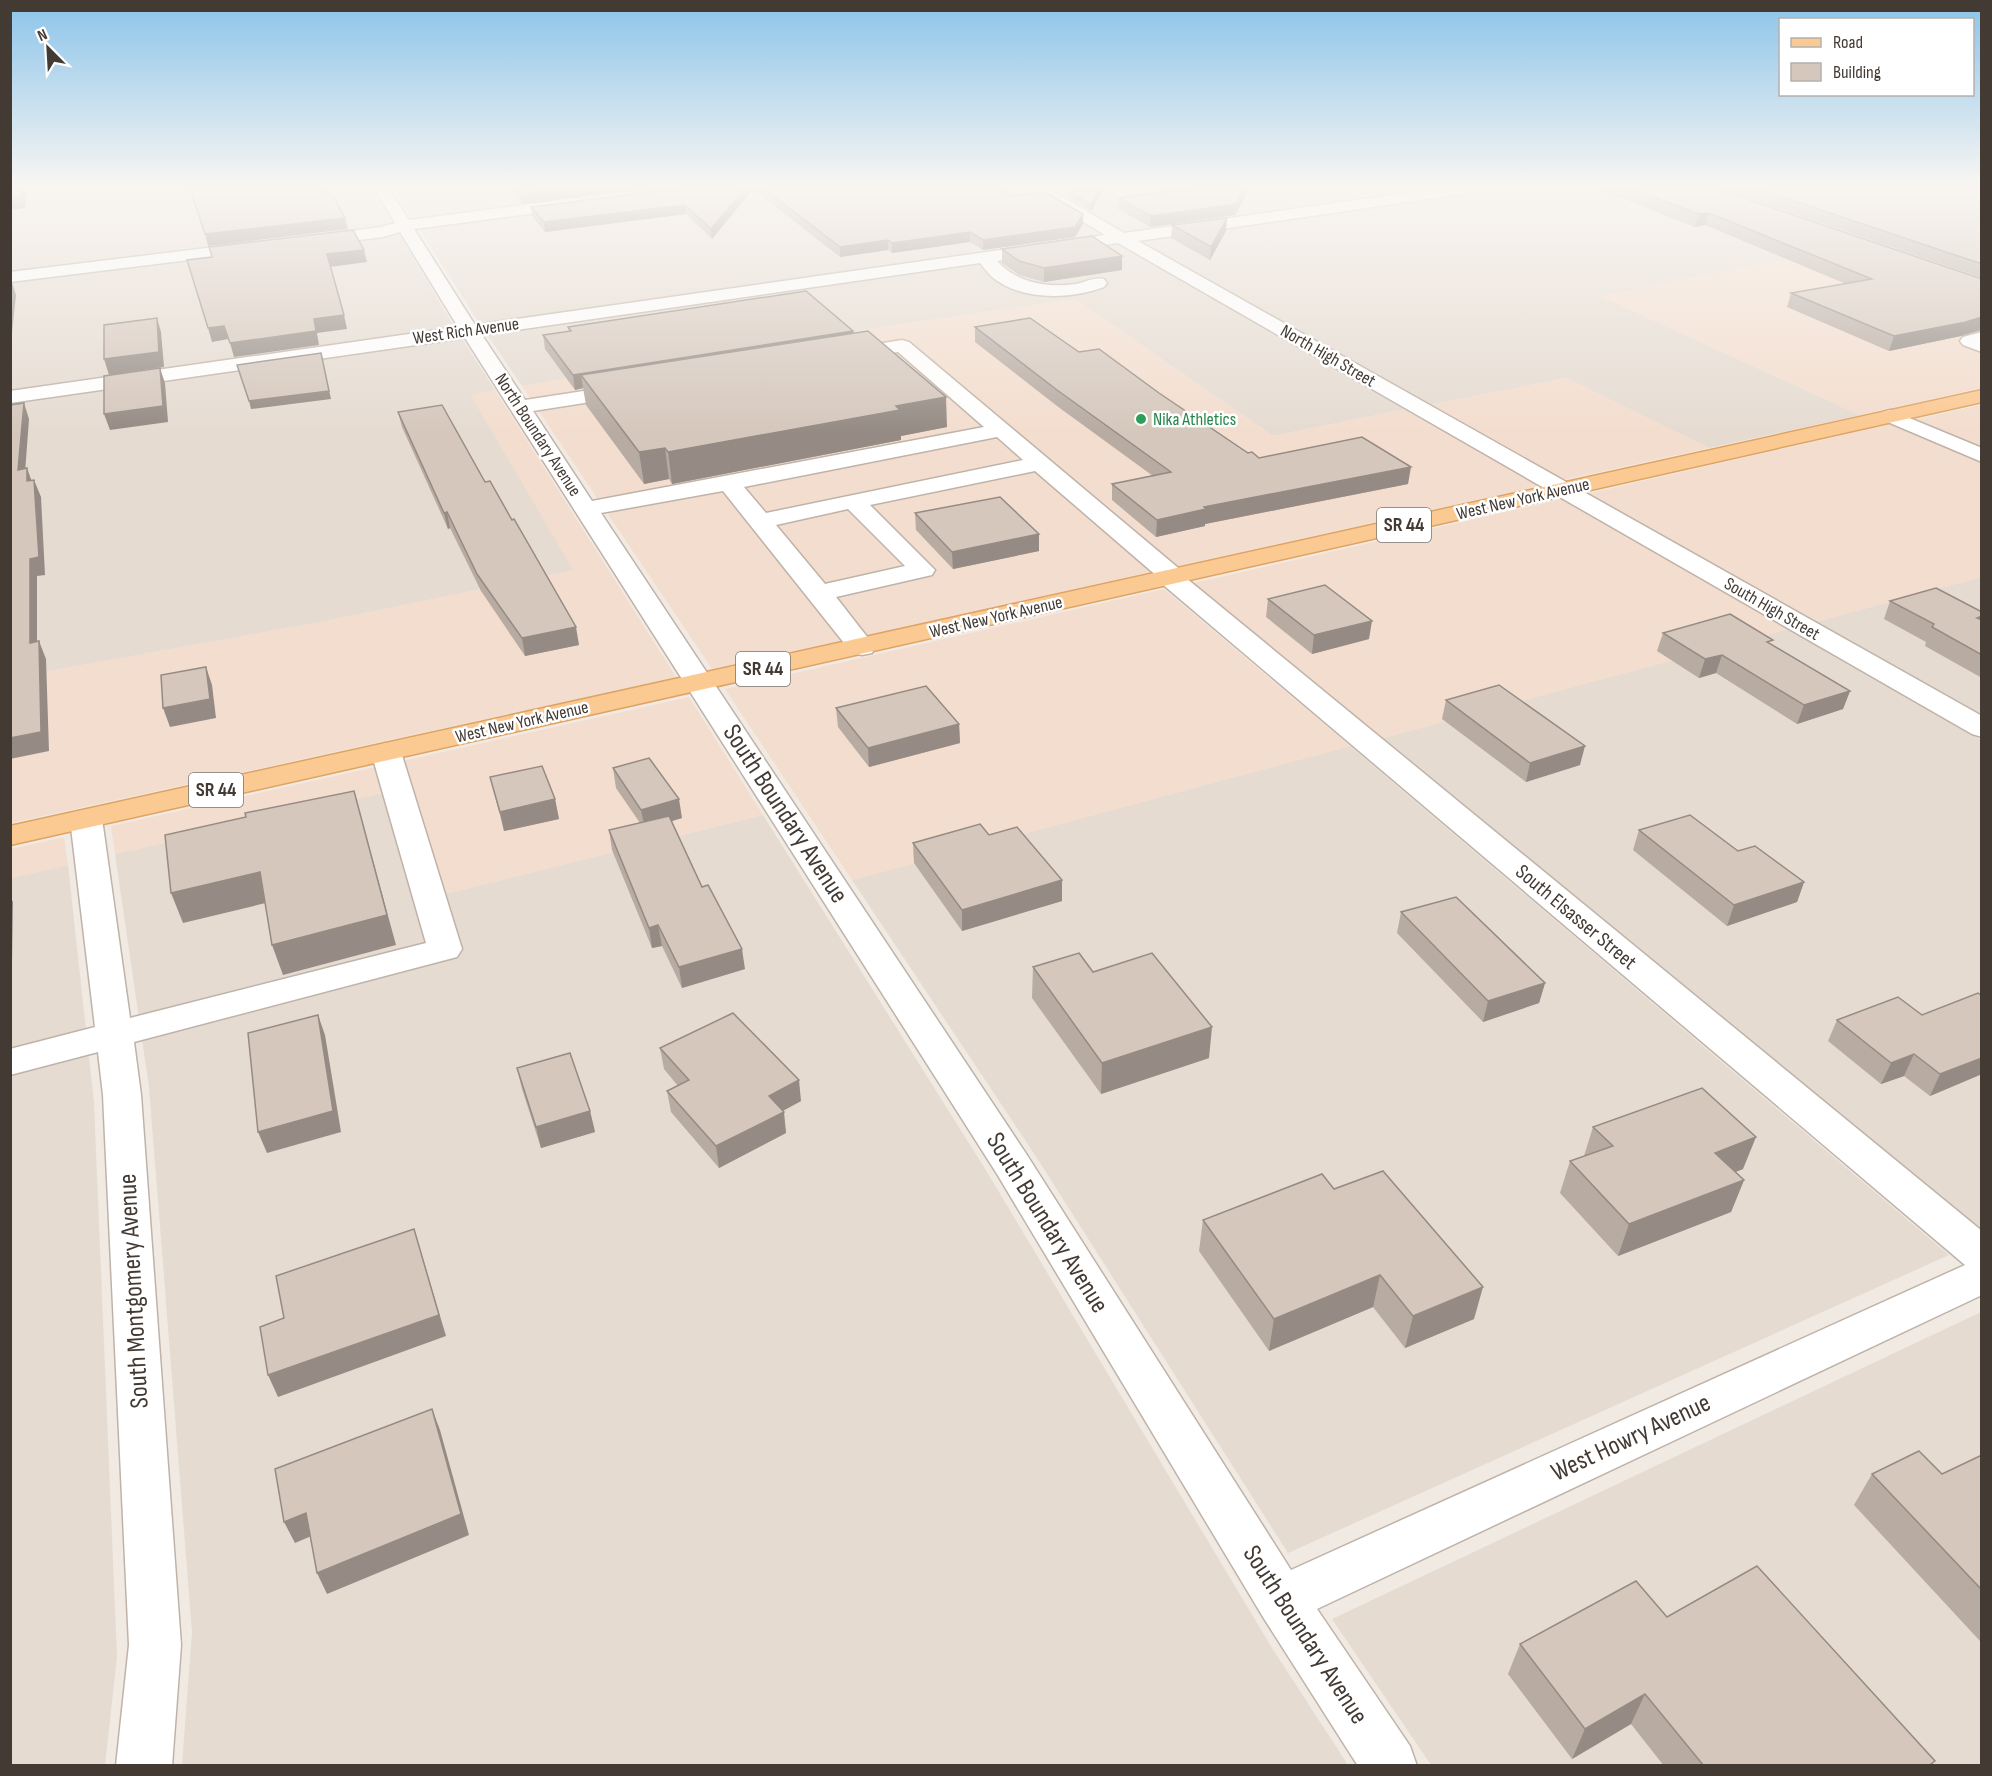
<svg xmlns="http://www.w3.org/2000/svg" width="1992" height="1776" viewBox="0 0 1992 1776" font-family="'Sofia Sans Condensed',sans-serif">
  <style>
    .residential { fill: #e5dbd1 }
    .commercial { fill: #f3ddce }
    .green { fill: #d6e5ac }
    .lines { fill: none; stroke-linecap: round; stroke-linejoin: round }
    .minor-casing { stroke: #bfb3a9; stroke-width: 3 }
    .major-casing { stroke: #dfa363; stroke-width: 3 }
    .minor { fill: #fff; fill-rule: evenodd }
    .major { fill: #fbc992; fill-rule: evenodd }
    .wall { fill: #b7aba2 }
    .shaded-wall { fill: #958b84 }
    .building { fill: #d5c7bc; stroke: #958b84; stroke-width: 1.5 }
    .leisure-dot { fill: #2e9e5b; stroke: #fff; stroke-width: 2 }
    .labels { text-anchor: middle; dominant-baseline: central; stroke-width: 5; stroke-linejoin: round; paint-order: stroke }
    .far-street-label { font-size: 18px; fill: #433a34; stroke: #fff }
    .far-leisure-label { font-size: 18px; fill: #27864d; stroke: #fff; text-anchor: start }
    .shield { fill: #fff; stroke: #7b7571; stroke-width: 1.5 }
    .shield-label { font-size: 20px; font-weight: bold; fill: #433a34 }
    .street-label { font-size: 21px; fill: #433a34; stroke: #fff }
    .near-street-label { font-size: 26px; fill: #433a34; stroke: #fff }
  </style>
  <rect width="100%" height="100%" fill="#f1eae3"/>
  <!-- residential -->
  <g class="residential">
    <path d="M75 185H368L393 224 378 229 11 273 10 192Z"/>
    <path d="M391 185H695L414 220Z"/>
    <path d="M749 185H1021L1105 235 480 324 418 227Z"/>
    <path d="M1132 185H1307L1344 202 1125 233 1059 194Z"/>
    <path d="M1519 185H1678L1854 247 1600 296 1860 415 1709 448 1566 378 1429 405 1137 240Z"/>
    <path d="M398 232 455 328 11 392 10 281Z"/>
    <path d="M1117 242 1406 409 1273 436 1075 299 868 329 522 386 486 333Z"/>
    <path d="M461 337 495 390 471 395 574 570 321 622 11 678 10 403Z"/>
    <path d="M1981 577V716L1815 622Z"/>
    <path d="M1788 629 1981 740V1230L1383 738Z"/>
    <path d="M1350 746 1949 1255 1288 1553 1035 1155 852 880Z"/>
    <path d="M411 786 444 894 763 815 987 1172 1272 1648 1348 1765H182L192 1632 149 1087 115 854Z"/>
    <path d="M68 865 94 1103 117 1657 105 1765H11L10 878Z"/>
    <path d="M1981 1312V1765H1431L1332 1619Z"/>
  </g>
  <!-- commercial -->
  <g class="commercial">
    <path d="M1854 247 1981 292V388L1860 415 1599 296Z"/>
    <path d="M1075 299 1273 436 1406 409 1539 486 712 669 522 386 868 329Z"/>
    <path d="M1566 378 1709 448 1563 480 1429 405Z"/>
    <path d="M495 390 676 677 11 823V678L321 622 573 570 470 394Z"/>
    <path d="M1981 405V449L1913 420Z"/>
    <path d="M1892 424 1981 463V577L1815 622 1586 494Z"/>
    <path d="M1562 499 1788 629 1383 738 1194 583Z"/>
    <path d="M1164 589 1350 746 852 880 725 689Z"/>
    <path d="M689 697 763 815 444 894 411 787 115 854 111 826Z"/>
    <path d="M64 837 68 865 11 878V849Z"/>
  </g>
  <!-- green -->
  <path class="green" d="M1317 185H1491L1358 204Z"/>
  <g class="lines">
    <!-- minor casing -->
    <g class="minor-casing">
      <g id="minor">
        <path d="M10 185H55L47 190 10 194Z"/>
        <path d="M372 185H386L409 220 576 198 582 200 584 203 576 208 414 229 475 325 1105 235 1027 188 1025 185H1042L1124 233 1461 185H1498L1496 188 1491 190 1138 241 1982 716V737L1972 734 1118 243 997 261C1017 283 1047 288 1076 284 1086 282 1094 277 1104 279L1107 283 1104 287C1072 299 1026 301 996 280 990 276 985 269 980 263L482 335 525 400 629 384 636 386 639 390 636 394 629 396 533 411 592 501 984 427 898 352 845 361 838 359 835 355 838 351 845 349 902 340 909 342 1183 572 1186 578 1982 1231V1295L1317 1609 1410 1746 1417 1766H1358L1263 1617 997 1174 465 338 10 403V391L458 327 400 232 383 237 310 246 302 241 310 236 381 227 395 223ZM997 437 1023 460 766 513 744 487ZM1035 471 1158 577 1161 583 1965 1265 1291 1570 1025 1152 601 513 723 491 852 653 862 655 872 653 875 647 836 597 932 575 935 570 870 505ZM848 509 905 566 825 584 776 525Z"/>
        <path d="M256 242 264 247 262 251 10 282V272Z"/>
        <path d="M1982 332V352L1963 345 1960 341 1963 337Z"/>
        <path d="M1890 410 1982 448V462L1883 420 1879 416 1883 412Z"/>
        <path d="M386 743 396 746 401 752 462 949 457 957 134 1042 141 1095 181 1645 172 1766H116L129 1645 103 1095 98 1052 10 1075V1049L95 1027 70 819 75 812 86 810 97 812 102 819 130 1018 426 943 371 752 376 746Z"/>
      </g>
    </g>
    <!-- major casing -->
    <g class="major-casing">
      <path id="major" d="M1982 390V402L10 845V826Z"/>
    </g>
    <!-- minor -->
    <use href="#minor" class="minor"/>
    <!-- major -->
    <use href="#major" class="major"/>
  </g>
  <!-- wall -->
  <g class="wall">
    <path d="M511 185H672L522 204 512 192Z"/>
    <path d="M706 185H992L1013 196 1083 224 1075 237 983 250 970 242 892 253 888 250 840 257 753 189 712 239 686 214 545 232 532 216 531 207Z"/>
    <path d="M1217 185H1249L1248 191 1235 215 1150 227 1118 209 1119 198Z"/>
    <path d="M1588 185H1705L1982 279V330L1961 336 1889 351 1787 307 1791 293 1846 284 1705 225 1695 227Z"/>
    <path d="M1709 185H1960L1982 191V278Z"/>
    <path d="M1101 187V194L1091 211 1069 198V192Z"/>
    <path d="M1172 225 1226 231 1210 260 1171 238Z"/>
    <path d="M1002 249 1122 256V270L1044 282 1019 275 1002 263Z"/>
    <path d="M568 327 853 333 947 427 901 436V440L672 484 669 479 644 484 586 405 583 388 575 390 545 349 543 335 569 331Z"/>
    <path d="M975 327 1079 352 1159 393 1248 453 1259 458 1408 484 1205 524V526L1156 537 1112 500V484L1153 476 1057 406 975 342Z"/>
    <path d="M398 412 485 482 512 520 579 645 525 656 481 591 450 528 448 529 402 427Z"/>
    <path d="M915 513 1039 551 953 569 916 530Z"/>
    <path d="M1268 599 1369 639 1312 654 1266 617Z"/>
    <path d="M1890 601 1982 612V678L1925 646 1926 642 1884 619Z"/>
    <path d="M1663 633 1771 644 1850 691 1843 709 1797 724 1716 673 1699 678 1657 651Z"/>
    <path d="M1446 700 1580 765 1526 782 1442 719Z"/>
    <path d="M836 708 959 724 960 743 869 767 838 727Z"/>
    <path d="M613 768 682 818 672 821 702 887 745 969 682 988 662 946 652 948 612 850 609 830 640 823 616 788Z"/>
    <path d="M490 777 555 799 559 819 504 831Z"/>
    <path d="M1639 830 1738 851 1804 882 1797 902 1727 926 1633 850Z"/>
    <path d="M989 835 1062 901 962 931 914 863 913 843Z"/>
    <path d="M1401 912 1545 983 1539 1003 1483 1022 1397 933Z"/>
    <path d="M1033 967 1093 972 1209 1058 1101 1094 1032 998Z"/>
    <path d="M1982 996V1074L1930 1096 1904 1076 1881 1084 1828 1041 1837 1020 1922 1015Z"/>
    <path d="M660 1048 801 1101 783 1111 786 1133 719 1168 671 1112 667 1091 678 1086 664 1069Z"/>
    <path d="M517 1068 590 1111 595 1132 541 1148 522 1089Z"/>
    <path d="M1593 1127 1743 1169 1735 1172 1744 1180 1731 1212 1618 1256 1560 1193 1570 1161 1584 1156Z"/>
    <path d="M1334 1189 1474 1319 1405 1348 1373 1307 1269 1351 1199 1251 1203 1220Z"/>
    <path d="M1982 1455V1641H1980L1854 1505 1872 1474H1942Z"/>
    <path d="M1667 1617 1935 1761 1931 1766H1664L1631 1724 1572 1759 1508 1674 1520 1644Z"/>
  </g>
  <!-- shaded-wall -->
  <g class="shaded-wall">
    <path d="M23 185 27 194 25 208 10 210V198Z"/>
    <path d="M596 185H672L522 204 520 194Z"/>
    <path d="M748 185H753V189L712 239 711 229Z"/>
    <path d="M1247 185H1249L1248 191 1235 215 1150 227 1151 216Z"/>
    <path d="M1101 187V194L1091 211V205Z"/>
    <path d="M685 205 686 214 545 232 544 222Z"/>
    <path d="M1709 213 1705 225 1695 227 1699 214Z"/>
    <path d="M1083 214V224L1075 237 983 250V240Z"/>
    <path d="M345 218 348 229 208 246 205 234Z"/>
    <path d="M1227 218 1226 231 1210 260 1211 247Z"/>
    <path d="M970 232V242L892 253V243Z"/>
    <path d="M888 240V250L840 257V247Z"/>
    <path d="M364 250 367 262 330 267 327 254Z"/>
    <path d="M1122 256V270L1044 282V268Z"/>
    <path d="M12 282 16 295 10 351V296Z"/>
    <path d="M344 315 347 329 317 333 319 345 234 357 230 343 314 319Z"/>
    <path d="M1982 317 1981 330 1961 336 1889 351 1894 336Z"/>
    <path d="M157 318 161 332 164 367 109 375 104 359Z"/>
    <path d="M224 326 228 339 212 342 208 328Z"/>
    <path d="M853 331 854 345 581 375 583 388 575 390 573 375Z"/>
    <path d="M321 353 331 399 251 409 249 401Z"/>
    <path d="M160 368 165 383 168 422 110 430 104 414Z"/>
    <path d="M946 397 947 427 901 436V440L672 484 668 452 896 406Z"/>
    <path d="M24 403 29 419 24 486 18 470Z"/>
    <path d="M665 448 669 479 644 484 639 452Z"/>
    <path d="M1411 467 1408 484 1205 524V526L1156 537 1157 520 1204 507Z"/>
    <path d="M27 468 33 485 27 481Z"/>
    <path d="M34 480 41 497 45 575 37 576V661L30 643V559Z"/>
    <path d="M447 512 450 528 448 529 444 513Z"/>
    <path d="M1039 534V551L953 569 952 552Z"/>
    <path d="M1372 621 1369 639 1312 654 1314 635Z"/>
    <path d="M576 627 579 645 525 656 522 638Z"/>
    <path d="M39 641 46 659 49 751 10 759V738Z"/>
    <path d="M1722 655 1716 673 1699 678 1705 659Z"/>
    <path d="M206 667 212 685 216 718 170 727 163 708Z"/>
    <path d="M1850 691 1843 709 1797 724 1804 705Z"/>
    <path d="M959 724 960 743 869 767 868 748Z"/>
    <path d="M1585 746 1580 765 1526 782 1530 763Z"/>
    <path d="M354 791 396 945 283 975 272 945Z"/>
    <path d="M555 799 559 819 504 831 500 812Z"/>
    <path d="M679 799 682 818 645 829 641 810Z"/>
    <path d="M260 872 270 902 183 923 171 893Z"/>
    <path d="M1062 880V901L962 931V910Z"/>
    <path d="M1804 882 1797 902 1727 926 1734 905Z"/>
    <path d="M10 896 13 902 12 964H10Z"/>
    <path d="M658 925 662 946 652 948 649 928Z"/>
    <path d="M742 949 745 969 682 988 679 967Z"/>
    <path d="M1545 983 1539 1003 1483 1022 1488 1001Z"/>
    <path d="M318 1015 325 1035 341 1132 267 1153 258 1132Z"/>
    <path d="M1212 1027 1209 1058 1101 1094 1102 1063Z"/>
    <path d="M1914 1054 1904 1076 1881 1084 1891 1063Z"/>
    <path d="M1982 1058V1074L1930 1096 1940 1074Z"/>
    <path d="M799 1080 801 1101 771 1117 769 1096Z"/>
    <path d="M590 1111 595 1132 541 1148 536 1127Z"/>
    <path d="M784 1112 786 1133 719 1168 716 1146Z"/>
    <path d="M1756 1137 1743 1169 1703 1185 1715 1153Z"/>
    <path d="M1744 1180 1731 1212 1618 1256 1629 1224Z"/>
    <path d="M414 1229 446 1336 278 1397 268 1375Z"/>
    <path d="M1380 1275 1373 1307 1269 1351 1274 1319Z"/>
    <path d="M1483 1287 1474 1319 1405 1348 1413 1316Z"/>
    <path d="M432 1409 440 1430 469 1535 327 1594 317 1573Z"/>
    <path d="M306 1513 316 1534 295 1543 284 1522Z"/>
    <path d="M1645 1694 1631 1724 1572 1759 1585 1729Z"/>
  </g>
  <!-- building -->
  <g class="building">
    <path d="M10 185H23L21 197 10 198Z"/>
    <path d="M189 185H323L328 193 331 192 345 218 205 234Z"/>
    <path d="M513 185H596L520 194Z"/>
    <path d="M706 185H748L711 229 685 205 544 222 531 207Z"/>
    <path d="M759 185H992L1013 196 1045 192 1083 214 1075 227 983 240 970 232 892 243 888 240 840 247Z"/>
    <path d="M1217 185H1247L1236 204 1151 216 1119 198Z"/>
    <path d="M1620 185H1705L1982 279V317L1966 322 1894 336 1791 293 1872 279 1709 213 1699 214Z"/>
    <path d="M1747 185H1960L1982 191V264Z"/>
    <path d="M1101 187 1091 205 1069 192Z"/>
    <path d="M1227 218 1211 247 1172 225Z"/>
    <path d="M353 230 364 250 327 254 344 315 314 319 316 331 230 343 224 326 208 328 187 260 212 257 209 247Z"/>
    <path d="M1092 236 1122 256 1044 268 1019 261 1002 249Z"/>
    <path d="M806 291 853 331 573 375 543 335 571 331 568 327Z"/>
    <path d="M157 318 159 352 104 359V325Z"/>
    <path d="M1030 318 1079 352 1099 349 1159 393 1248 453 1252 452 1259 458 1362 437 1411 467 1204 507 1206 509 1157 520 1112 484 1171 472 1057 390 975 327Z"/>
    <path d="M868 331 946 397 896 406 900 410 668 452 665 448 639 452 581 375Z"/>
    <path d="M321 353 329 391 249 401 237 365Z"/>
    <path d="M160 368 163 406 104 414V376Z"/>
    <path d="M24 403 18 470 27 468V481L34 480 39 557 30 559V643L39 641 41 732 10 738V405Z"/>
    <path d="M442 405 485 482 490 481 512 520 514 519 576 627 522 638 477 574 447 512 444 513 398 412Z"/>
    <path d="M1000 497 1039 534 952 552 915 513Z"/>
    <path d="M1325 585 1372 621 1314 635 1268 599Z"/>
    <path d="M1936 588 1982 612V616L1977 618 1982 620V655L1932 627 1934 624 1890 601Z"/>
    <path d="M1730 614 1773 640 1767 642 1850 691 1804 705 1722 655 1705 659 1663 633Z"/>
    <path d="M206 667 210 699 163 708 161 675Z"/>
    <path d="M1499 685 1585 746 1530 763 1446 700Z"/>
    <path d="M926 686 959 724 868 748 836 708Z"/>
    <path d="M649 758 679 799 641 810 613 768Z"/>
    <path d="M542 766 555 799 500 812 490 777Z"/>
    <path d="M354 791 387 915 272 945 260 872 171 893 165 835 246 817 245 813Z"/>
    <path d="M1690 815 1738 851 1755 846 1804 882 1734 905 1639 830Z"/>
    <path d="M669 816 702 887 708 885 742 949 679 967 658 925 649 928 609 830Z"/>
    <path d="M980 824 989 835 1017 827 1062 880 962 910 913 843Z"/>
    <path d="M1456 897 1545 983 1488 1001 1401 912Z"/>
    <path d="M1079 953 1093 972 1152 953 1212 1027 1102 1063 1033 967Z"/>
    <path d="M1978 993 1982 996V1058L1940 1074 1914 1054 1891 1063 1837 1020 1898 997 1922 1015Z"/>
    <path d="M733 1013 799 1080 769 1096 784 1112 716 1146 667 1091 689 1080 660 1048Z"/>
    <path d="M318 1015 333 1111 258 1132 248 1033Z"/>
    <path d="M570 1053 590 1111 536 1127 517 1068Z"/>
    <path d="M1702 1088 1756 1137 1715 1153 1744 1180 1629 1224 1570 1161 1613 1146 1593 1127Z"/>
    <path d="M1383 1171 1483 1287 1413 1316 1380 1275 1274 1319 1203 1220 1322 1174 1334 1189Z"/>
    <path d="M414 1229 439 1315 268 1375 260 1327 284 1318 276 1276Z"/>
    <path d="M432 1409 461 1514 317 1573 306 1513 284 1522 275 1469Z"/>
    <path d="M1919 1451 1942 1474 1982 1455V1590L1872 1474Z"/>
    <path d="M1757 1566 1935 1761 1928 1766H1704L1645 1694 1585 1729 1520 1644 1636 1581 1667 1617Z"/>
  </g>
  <!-- sky -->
  <linearGradient id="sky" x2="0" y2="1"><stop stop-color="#8bc4ea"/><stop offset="0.43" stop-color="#f9f6f2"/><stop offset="1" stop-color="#f9f6f2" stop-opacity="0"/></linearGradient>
  <rect width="1992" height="433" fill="url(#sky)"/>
  <!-- markers -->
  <circle class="leisure-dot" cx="1141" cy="419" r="6"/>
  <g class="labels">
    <!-- far-street labels -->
    <g class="far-street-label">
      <text transform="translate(466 331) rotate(-8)">West Rich Avenue</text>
      <text transform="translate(1328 356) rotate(30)">North High Street</text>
      <text transform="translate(538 435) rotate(57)">North Boundary Avenue</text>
      <text transform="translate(1523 499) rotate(-13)">West New York Avenue</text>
      <text transform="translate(1772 609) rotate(30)">South High Street</text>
      <text transform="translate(996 617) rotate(-13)">West New York Avenue</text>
      <text transform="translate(522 722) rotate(-13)">West New York Avenue</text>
    </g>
    <!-- far-leisure labels -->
    <g class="far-leisure-label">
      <text x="1153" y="419">Nika Athletics</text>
    </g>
    <!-- shield labels -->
    <g class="shield">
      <rect x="1377" y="508" width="54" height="34" rx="4.5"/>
      <rect x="736" y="652" width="54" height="34" rx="4.5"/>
      <rect x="189" y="773" width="54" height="34" rx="4.5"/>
    </g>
    <g class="shield-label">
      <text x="1404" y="525">SR 44</text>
      <text x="763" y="669">SR 44</text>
      <text x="216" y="790">SR 44</text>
    </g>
    <!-- street labels -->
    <g class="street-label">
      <text transform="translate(1576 917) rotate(40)">South Elsasser Street</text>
    </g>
    <!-- near-street labels -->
    <g class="near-street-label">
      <text transform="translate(785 814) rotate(57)">South Boundary Avenue</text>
      <text transform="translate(1047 1223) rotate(58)">South Boundary Avenue</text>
      <text transform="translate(134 1291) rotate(-93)">South Montgomery Avenue</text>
      <text transform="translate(1631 1438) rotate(-25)">West Howry Avenue</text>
      <text transform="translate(1305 1635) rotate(57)">South Boundary Avenue</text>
    </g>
  </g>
  <!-- border -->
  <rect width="1992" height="1776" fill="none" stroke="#433a34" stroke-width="24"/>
  <!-- legend -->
  <rect x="1779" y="18" width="195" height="78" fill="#ffffff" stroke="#b4b0ae" stroke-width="1.5"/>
  <rect x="1791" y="38" width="30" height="9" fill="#fbc992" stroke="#b4b0ae" stroke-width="1.5"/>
  <text x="1833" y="48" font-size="18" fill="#433a34">Road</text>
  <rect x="1791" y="63" width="30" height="18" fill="#d5c7bc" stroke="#b4b0ae" stroke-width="1.5"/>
  <text x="1833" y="78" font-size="18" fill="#433a34">Building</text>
  <!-- north arrow -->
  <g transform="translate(48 48) rotate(336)" stroke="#ffffff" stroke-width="4.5" paint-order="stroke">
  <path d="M0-4.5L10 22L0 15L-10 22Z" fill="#433a34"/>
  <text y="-9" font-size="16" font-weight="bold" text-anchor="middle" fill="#433a34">N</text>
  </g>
</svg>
